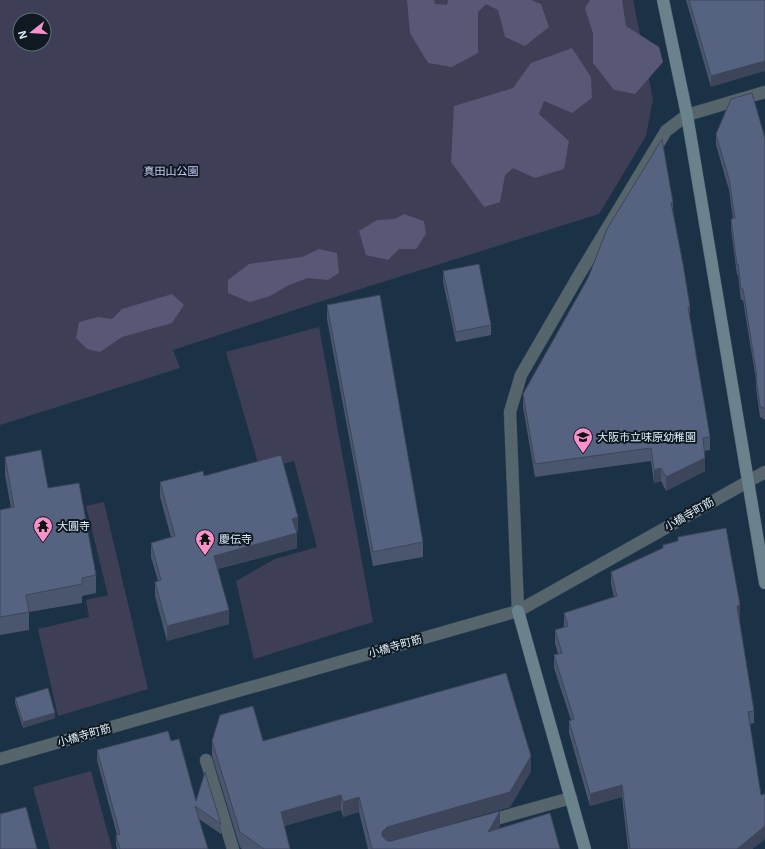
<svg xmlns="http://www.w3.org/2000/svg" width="765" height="849" viewBox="0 0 765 849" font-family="Helvetica,'Noto Sans JP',sans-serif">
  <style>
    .green { fill: #3e3e57; fill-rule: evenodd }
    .forest { fill: #585776 }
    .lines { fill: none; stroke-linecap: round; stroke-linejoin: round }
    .street-casing { stroke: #3a5063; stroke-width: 13 }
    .secondary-casing { stroke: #3a5063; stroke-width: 13 }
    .street { stroke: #56656b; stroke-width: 12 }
    .secondary { stroke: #6a828c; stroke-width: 12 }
    .wall { fill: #4a556e }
    .shaded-wall { fill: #3c455a }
    .building { fill: #566380; stroke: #3c455a }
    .labels { text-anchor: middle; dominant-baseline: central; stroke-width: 4; stroke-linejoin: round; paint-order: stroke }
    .park-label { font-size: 11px; fill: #cdcdfb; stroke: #0f1922 }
    .poi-label { font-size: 11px; fill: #deedfa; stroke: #0f1922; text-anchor: start }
    .street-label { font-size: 11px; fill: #deedfa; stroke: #0f1922 }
  </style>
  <rect width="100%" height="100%" fill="#1b3246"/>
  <!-- green -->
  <g class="green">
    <path d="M0 0H633L653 99 646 136 599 214 316 303 173 350 180 368 0 425ZM20 20H44V44H20Z"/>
    <path d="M319 327 373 622 254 659 236 581 275 559 317 547 294 461 260 470 226 352Z"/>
    <path d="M104 502 148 689 58 716 38 629 89 617 86 600 108 595 86 506Z"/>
    <path d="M91 771 112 849H50L33 787Z"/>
  </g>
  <!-- forest -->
  <g class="forest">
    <path d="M407 0H434L435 4 447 5 448 0H531L541 4 549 27 525 46 505 37 498 10 486 4 478 12V53L452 67 428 63 410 33Z"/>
    <path d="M590 0H622L626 26 659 47 663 62 635 94 614 90 593 63V34L585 8Z"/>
    <path d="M572 48 591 77 592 98 572 113 544 101 539 114 569 141 564 169 535 178 513 168 505 175 500 202 484 207 451 162 454 106 513 88 531 63Z"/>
    <path d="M404 214 424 221 426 234 416 249H399L388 260 366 255 359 231 377 220 395 219Z"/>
    <path d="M319 249 337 253 339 273 328 280 308 278 289 285 270 296 250 302 228 293V280L249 264 302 257Z"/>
    <path d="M172 294 184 305 172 323 122 337 100 352 87 349 76 338 79 322 98 317 112 319 122 309Z"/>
  </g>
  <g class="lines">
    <!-- street casing -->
    <g class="street-casing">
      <g id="street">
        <path d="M518 611 510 412 521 375 579 275 666 131 687 115 765 92"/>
        <path d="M0 759 518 611 765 472"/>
        <path d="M206 760 233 849"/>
        <path d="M485 822 571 798"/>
      </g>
    </g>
    <!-- secondary casing -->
    <g class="secondary-casing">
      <g id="secondary">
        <path d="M663 0 687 115 765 583"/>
        <path d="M518 611 585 849"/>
      </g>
    </g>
    <!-- street -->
    <use href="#street" class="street"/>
    <!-- secondary -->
    <use href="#secondary" class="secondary"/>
  </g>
  <!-- wall -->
  <g class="wall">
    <path d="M686 0H765L711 87Z"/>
    <path d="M716 134 765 138V420L760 417 756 388V380L743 300H741L738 275H737L731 229V219H733L729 190 716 145Z"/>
    <path d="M673 203V210L690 307V318L710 437V450L704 451 705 471 666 491 661 481 654 483 651 461 535 477 523 407V394L588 278 607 229Z"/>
    <path d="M443 271 491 325V335L456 342 443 282Z"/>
    <path d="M327 305 423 542V557L373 566 327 319Z"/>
    <path d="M5 457 48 488 96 575V593L82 596V603L29 612V630L0 635V510L11 508 5 475Z"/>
    <path d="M204 476 298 532H296L297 548 218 569 229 624 167 641 155 596V582L158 581 151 557V543L171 537 160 497V482Z"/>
    <path d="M663 545 740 618H739L754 711V723L750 724 764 840 752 849H628L622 797 590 806 569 733V721L571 720 554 668V655L558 654 555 643V630L564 627V613L614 597 611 584V572L663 548Z"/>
    <path d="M15 698 55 718 23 728 15 703Z"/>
    <path d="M171 741 196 801 221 824V834L199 819 208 849H117L116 845V835H117L97 760V750Z"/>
    <path d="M212 741 531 771 510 807 389 841 500 826 498 829 560 849H368L359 812 343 817 341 810 284 826 290 849H242L240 847 212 756Z"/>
  </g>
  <!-- shaded-wall -->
  <g class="shaded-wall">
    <path d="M765 61V71L711 87V76Z"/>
    <path d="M705 458V471L666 491V477Z"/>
    <path d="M661 468V481L654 483V470Z"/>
    <path d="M298 517V532L292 533V519Z"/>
    <path d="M297 533V548L214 570V556Z"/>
    <path d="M740 605V618H737V606Z"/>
    <path d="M229 610V624L167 641V626Z"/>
    <path d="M55 713V718L23 728V722Z"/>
    <path d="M531 756V771L510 807 387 842 382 847V832L387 827Z"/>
    <path d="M622 785V797L590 806V794Z"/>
    <path d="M341 795V810L281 827V812Z"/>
    <path d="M359 797V812L343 817V802Z"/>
    <path d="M500 811V826L488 847V832Z"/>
    <path d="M765 825V838L764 840 752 849H737Z"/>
  </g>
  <!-- building -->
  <g class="building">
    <path d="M689 0H765V61L711 76Z"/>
    <path d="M752 93 765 138V409L760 406 756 378 757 377 743 289H741L738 264 737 265 731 219 735 218 729 179 716 134 731 99Z"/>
    <path d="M662 139 673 203H671L683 264 690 307H688L710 437 703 438 705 458 666 477 661 468 654 470 651 448 535 464 523 394 588 278 607 229Z"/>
    <path d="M479 264 491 325 456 332 443 271Z"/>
    <path d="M380 295 423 542 373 552 327 305Z"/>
    <path d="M41 450 48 488 79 483 96 575 82 578V584L26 595 29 612 0 617V510L14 507 5 457Z"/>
    <path d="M281 455 298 517 292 519 297 533 214 556 229 610 167 626 155 582 161 580 151 543 175 536 160 482 203 471 204 476Z"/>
    <path d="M726 528 740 605 737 606 754 711 748 712 761 795 765 794V825L764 827 737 849H630L622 785 590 794 569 721 574 719 554 655 562 653 555 630 568 626 564 613 617 596 611 572 663 548V545L678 541V537Z"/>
    <path d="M506 673 531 756 510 792 387 827 382 832V836L387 841H391L500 811 488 832 550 813 560 849H372L359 797 343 802 341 795 281 812 290 849H264L240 832 212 741 220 715 253 706 263 741Z"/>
    <path d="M48 688 55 713 23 722 15 698Z"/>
    <path d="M168 731 171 741 179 739 196 801 205 772 221 824 195 806 208 849H120L116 835 120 834 97 750Z"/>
    <path d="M26 807 37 849H0V814Z"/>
  </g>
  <!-- icons -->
  <defs>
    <g id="school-pin" transform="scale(1)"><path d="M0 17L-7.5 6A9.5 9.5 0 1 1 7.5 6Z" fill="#f990ca" stroke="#0f1922"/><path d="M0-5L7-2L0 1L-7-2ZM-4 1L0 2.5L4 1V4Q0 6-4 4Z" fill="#111"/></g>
    <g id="temple-pin" transform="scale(1)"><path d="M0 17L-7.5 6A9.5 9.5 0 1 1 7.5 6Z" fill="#f990ca" stroke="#0f1922"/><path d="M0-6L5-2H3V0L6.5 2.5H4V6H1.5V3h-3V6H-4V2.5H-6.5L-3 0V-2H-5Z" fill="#111"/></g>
  </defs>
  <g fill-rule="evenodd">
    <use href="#school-pin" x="583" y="437"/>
    <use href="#temple-pin" x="43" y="526"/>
    <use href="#temple-pin" x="205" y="539"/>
  </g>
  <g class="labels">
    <!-- park labels -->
    <g class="park-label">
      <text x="171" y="171">真田山公園</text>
    </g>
    <!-- poi labels -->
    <g class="poi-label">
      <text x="597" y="437">大阪市立味原幼稚園</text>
      <text x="57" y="526">大圓寺</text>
      <text x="219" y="539">慶伝寺</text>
    </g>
    <!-- street labels -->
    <g class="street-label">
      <text transform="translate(689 514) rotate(-30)">小橋寺町筋</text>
      <text transform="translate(395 646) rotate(-16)">小橋寺町筋</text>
      <text transform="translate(84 735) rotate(-16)">小橋寺町筋</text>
    </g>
  </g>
  <!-- north arrow -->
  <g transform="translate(32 32) rotate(253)"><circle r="19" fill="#0f1922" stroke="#626e78"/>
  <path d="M0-3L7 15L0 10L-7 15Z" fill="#f990ca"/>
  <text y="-6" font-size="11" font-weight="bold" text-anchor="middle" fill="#deedfa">N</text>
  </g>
</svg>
